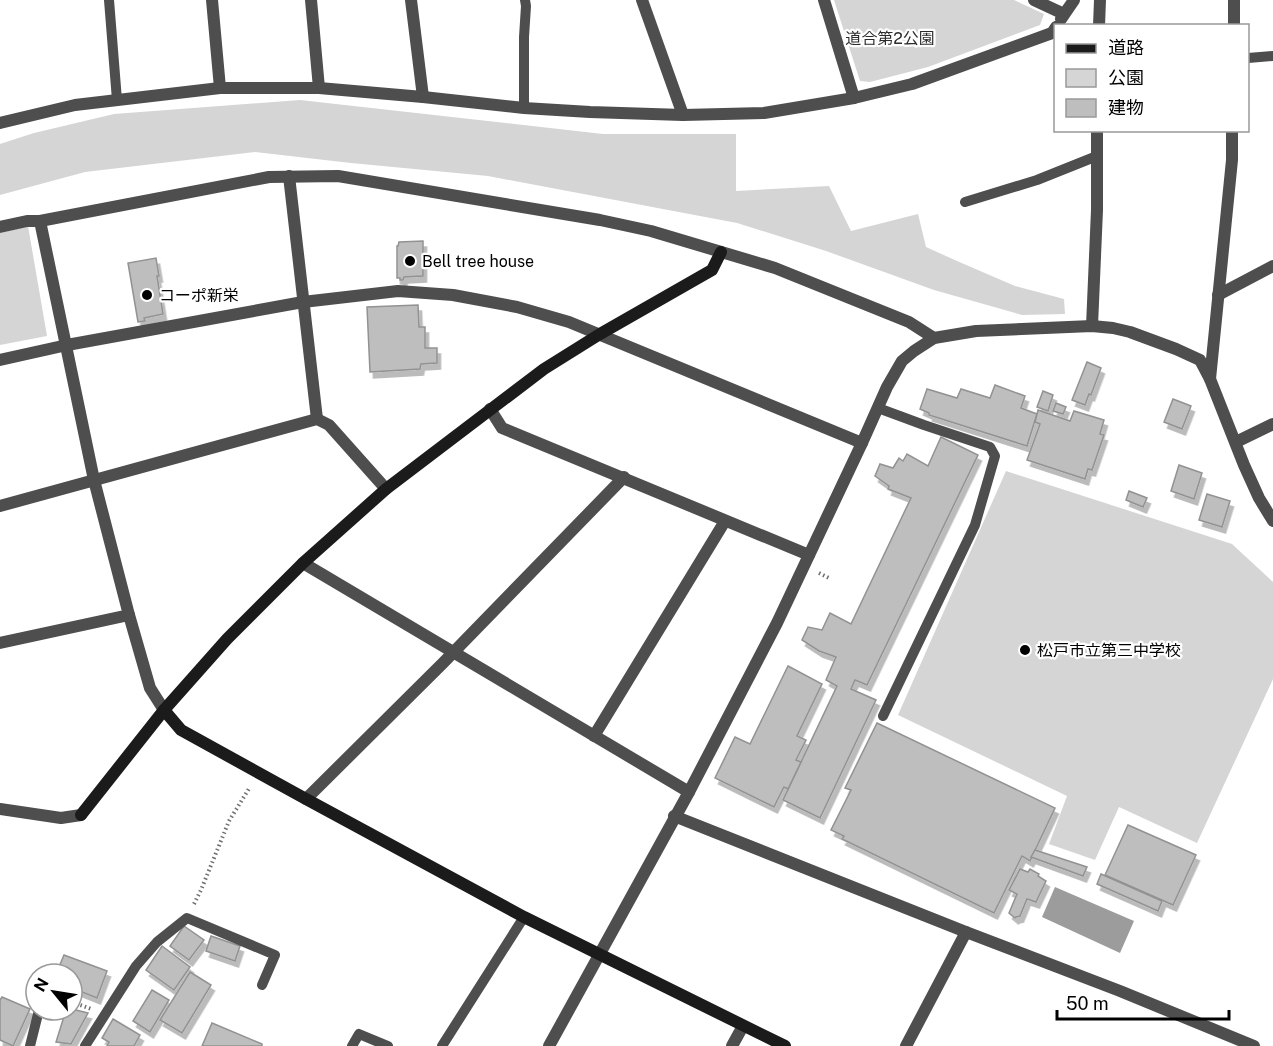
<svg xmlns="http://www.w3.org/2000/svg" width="1273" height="1046" viewBox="0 0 1273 1046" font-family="'Public Sans','Noto Sans JP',sans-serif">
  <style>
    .green { fill: #d5d5d5 }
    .water { fill: #9c9c9c }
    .building { fill: #bebebe; stroke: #929292; stroke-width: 1.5; filter: url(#shadow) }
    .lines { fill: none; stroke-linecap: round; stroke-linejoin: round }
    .path { stroke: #707070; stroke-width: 4; stroke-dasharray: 1.5 3; stroke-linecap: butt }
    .lane { stroke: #4e4e4e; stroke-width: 10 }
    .street { stroke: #4e4e4e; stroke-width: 12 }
    .secondary { stroke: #1b1b1b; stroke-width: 12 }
    .poi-dot { fill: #000; stroke: #fff; stroke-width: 2 }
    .labels { text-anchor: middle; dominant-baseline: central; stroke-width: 4.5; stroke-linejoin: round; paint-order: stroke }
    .park-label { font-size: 16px; fill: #2c2c2c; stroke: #fff }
    .poi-label { font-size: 16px; fill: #000; stroke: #fff; text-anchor: start }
  </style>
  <defs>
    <filter id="shadow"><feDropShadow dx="3.5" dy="6" stdDeviation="0" flood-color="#0004"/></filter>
  </defs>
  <rect width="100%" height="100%" fill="#fff"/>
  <!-- green -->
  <g class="green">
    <path d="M834 0H1014L1044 14 1040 25 928 67 870 82 860 81Z"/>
    <path d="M300 100 603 134H736V191L829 186 851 231 918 214 926 247 957 261 1015 286 1064 299 1065 314 1022 315 934 290 826 251 737 223 488 176 351 163 255 152 85 172 0 195V144L34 133 114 114Z"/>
    <path d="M28 226 47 336 0 345V233Z"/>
    <path d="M1006 471 1232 544 1273 582V679L1197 843 1119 807 1095 860 1049 844 1067 796 898 715Z"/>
  </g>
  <!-- water -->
  <path class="water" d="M1055 887 1134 921 1120 953 1042 917Z"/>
  <!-- building -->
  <g class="building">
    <path d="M423 241V276L404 277 403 280H400V278H397V246H398L399 242Z"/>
    <path d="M156 258 159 276H157L163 314 144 318 145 321 138 322 128 263Z"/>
    <path d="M418 305 419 327H425V348H437V363L421 364 420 369 370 372 367 307Z"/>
    <path d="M1087 362 1101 368 1091 395 1089 394 1085 405 1072 400Z"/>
    <path d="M995 385 1025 396 1021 408 1037 414 1027 446 929 415V413L920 409 927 389 957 398 961 389 990 398Z"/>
    <path d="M1043 391 1053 395 1048 411 1037 407Z"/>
    <path d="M1173 399 1191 406 1182 429 1164 422Z"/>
    <path d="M1056 403 1066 407 1063 414 1053 411Z"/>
    <path d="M1038 410 1070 421 1074 411 1104 420 1100 434 1104 435 1092 470 1088 469 1085 479 1027 460 1040 424 1035 422Z"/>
    <path d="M941 437 978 455 867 685 855 680 851 689 876 700 820 818 783 800 837 686 826 680 836 657 819 651 802 640 808 627 822 630 830 613 851 624 911 498 888 489 889 486 875 476 880 464 893 468 899 458 903 461 907 454 928 466Z"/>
    <path d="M1179 465 1202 473 1194 499 1171 491Z"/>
    <path d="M1129 491 1147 498 1143 507 1126 500Z"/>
    <path d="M1207 494 1230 501 1222 527 1199 520Z"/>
    <path d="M788 666 822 684 797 736 806 740 796 760 801 762 788 789 784 787 774 807 715 778 735 737 750 744Z"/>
    <path d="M877 723 1055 808 1030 861 1022 856 994 913 842 839 844 836 831 830 851 790 845 788Z"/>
    <path d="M1128 825 1196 855 1173 905 1105 875Z"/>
    <path d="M1035 850 1087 867 1083 876 1031 857Z"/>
    <path d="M1020 869 1028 872 1030 869 1039 874 1038 876 1046 881 1036 902 1027 899 1020 916 1016 917 1015 918 1009 913 1017 894 1009 890Z"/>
    <path d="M1101 874 1162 901 1158 911 1097 884Z"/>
    <path d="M184 926 204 940 189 960 170 946Z"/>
    <path d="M211 936 240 946 235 961 206 951Z"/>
    <path d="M162 946 190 967 174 990 146 970Z"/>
    <path d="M64 955 107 971 97 998 72 988V974H56Z"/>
    <path d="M190 972 211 985 182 1033 160 1020Z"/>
    <path d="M152 990 169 1000 150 1032 133 1021Z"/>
    <path d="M2 997 30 1009 13 1046 0 1040V1000Z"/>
    <path d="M72 1009 88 1013 71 1044 56 1042 66 1010Z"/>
    <path d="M113 1019 140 1035 134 1046H107L109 1042 102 1038Z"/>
    <path d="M212 1023 262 1044V1046H202Z"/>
  </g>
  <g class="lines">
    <!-- path -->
    <g class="path">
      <path d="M819 573 831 579"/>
      <path d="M194 904 201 890 229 821 250 787"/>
      <path d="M72 1002 91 1009"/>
    </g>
    <!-- lane -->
    <g class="lane">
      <path d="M109 0 117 100"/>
      <path d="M1248 58 1273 56"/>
      <path d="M524 108V37L526 6 525 0"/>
      <path d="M965 202 1037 180 1097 156"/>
      <path d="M878 408 924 425 990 447 995 456 975 525 883 716"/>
      <path d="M30 1046 39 1010"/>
      <path d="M85 1046 136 966 157 942 187 918 275 955 262 985"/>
      <path d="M352 1046 359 1034 388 1046"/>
      <path d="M442 1046 524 917"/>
    </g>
    <!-- street -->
    <g class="street">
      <path d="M212 0 220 88"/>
      <path d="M311 0 319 88"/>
      <path d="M411 0 423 97"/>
      <path d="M642 0 683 115"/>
      <path d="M824 0 854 98"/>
      <path d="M1034 0 1064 14"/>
      <path d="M1061 19 1074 0"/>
      <path d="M1099 26 1100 0"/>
      <path d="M1234 26V0"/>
      <path d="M0 123 75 105 220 88H319L423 97 524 108 590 112 683 115 764 113 854 98 912 84 1052 33 1056 27"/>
      <path d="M289 176 317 419"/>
      <path d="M0 227 27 221H40L269 177 338 176 600 220 651 231 775 268 909 322 934 338"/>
      <path d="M1218 295 1273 266"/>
      <path d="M1092 326 1097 210V130"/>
      <path d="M0 360 67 345 303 302 398 291 453 295 517 307 569 322 862 443"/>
      <path d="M1210 379 1232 160V130"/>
      <path d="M490 409 502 428 809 555"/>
      <path d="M1236 442 1273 424"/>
      <path d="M0 506 317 419 329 425 386 489"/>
      <path d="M303 563 689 792"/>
      <path d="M129 615 150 688 164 710"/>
      <path d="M0 643 129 615 94 480 40 221"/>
      <path d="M594 736 725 521"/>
      <path d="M306 799 443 663 624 477"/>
      <path d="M0 809 61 818 81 815"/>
      <path d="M674 816 966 932 1120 991 1254 1046"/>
      <path d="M549 1046 689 792 777 623 862 443 887 387 902 361 914 351 934 338 976 331 1092 326 1113 328 1130 332 1176 349 1200 360 1210 379 1244 465 1259 498 1273 521"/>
      <path d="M732 1046 743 1026"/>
      <path d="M906 1046 966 932"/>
    </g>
    <!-- secondary -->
    <g class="secondary">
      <path d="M164 710 181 730 306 799 524 917 785 1046"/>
      <path d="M81 815 164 710 227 639 303 563 386 489 544 369 600 334 712 270 721 252"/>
    </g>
  </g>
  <!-- markers -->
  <g class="poi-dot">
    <circle cx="410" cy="261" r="6"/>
    <circle cx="147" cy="295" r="6"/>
    <circle cx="1025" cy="650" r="6"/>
  </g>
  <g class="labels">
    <!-- park labels -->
    <g class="park-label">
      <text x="890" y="38">道合第2公園</text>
    </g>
    <!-- poi labels -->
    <g class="poi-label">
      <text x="422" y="261">Bell tree house</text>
      <text x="159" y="295">コーポ新栄</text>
      <text x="1037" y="650">松戸市立第三中学校</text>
    </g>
  </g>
  <!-- legend -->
  <rect x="1054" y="24" width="195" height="108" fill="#ffffff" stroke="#999999" stroke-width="1.5"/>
  <rect x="1066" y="44" width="30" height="9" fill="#1b1b1b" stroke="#999999" stroke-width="1.5"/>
  <text x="1108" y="54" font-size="18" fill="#000000">道路</text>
  <rect x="1066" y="69" width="30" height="18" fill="#d5d5d5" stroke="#999999" stroke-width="1.5"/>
  <text x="1108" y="84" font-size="18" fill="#000000">公園</text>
  <rect x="1066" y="99" width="30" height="18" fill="#bebebe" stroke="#999999" stroke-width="1.5"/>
  <text x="1108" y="114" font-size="18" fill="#000000">建物</text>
  <!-- north arrow -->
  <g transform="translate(54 992) rotate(300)"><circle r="28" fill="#ffffff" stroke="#999999" stroke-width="1.5"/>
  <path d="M0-4.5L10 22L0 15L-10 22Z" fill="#000000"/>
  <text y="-9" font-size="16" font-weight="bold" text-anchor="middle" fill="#000000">N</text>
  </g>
  <!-- scale -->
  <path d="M1057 1010v9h172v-9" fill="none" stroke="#000000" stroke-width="3"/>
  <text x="1066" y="1010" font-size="18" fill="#000000" stroke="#ffffff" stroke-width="4.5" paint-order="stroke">50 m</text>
</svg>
